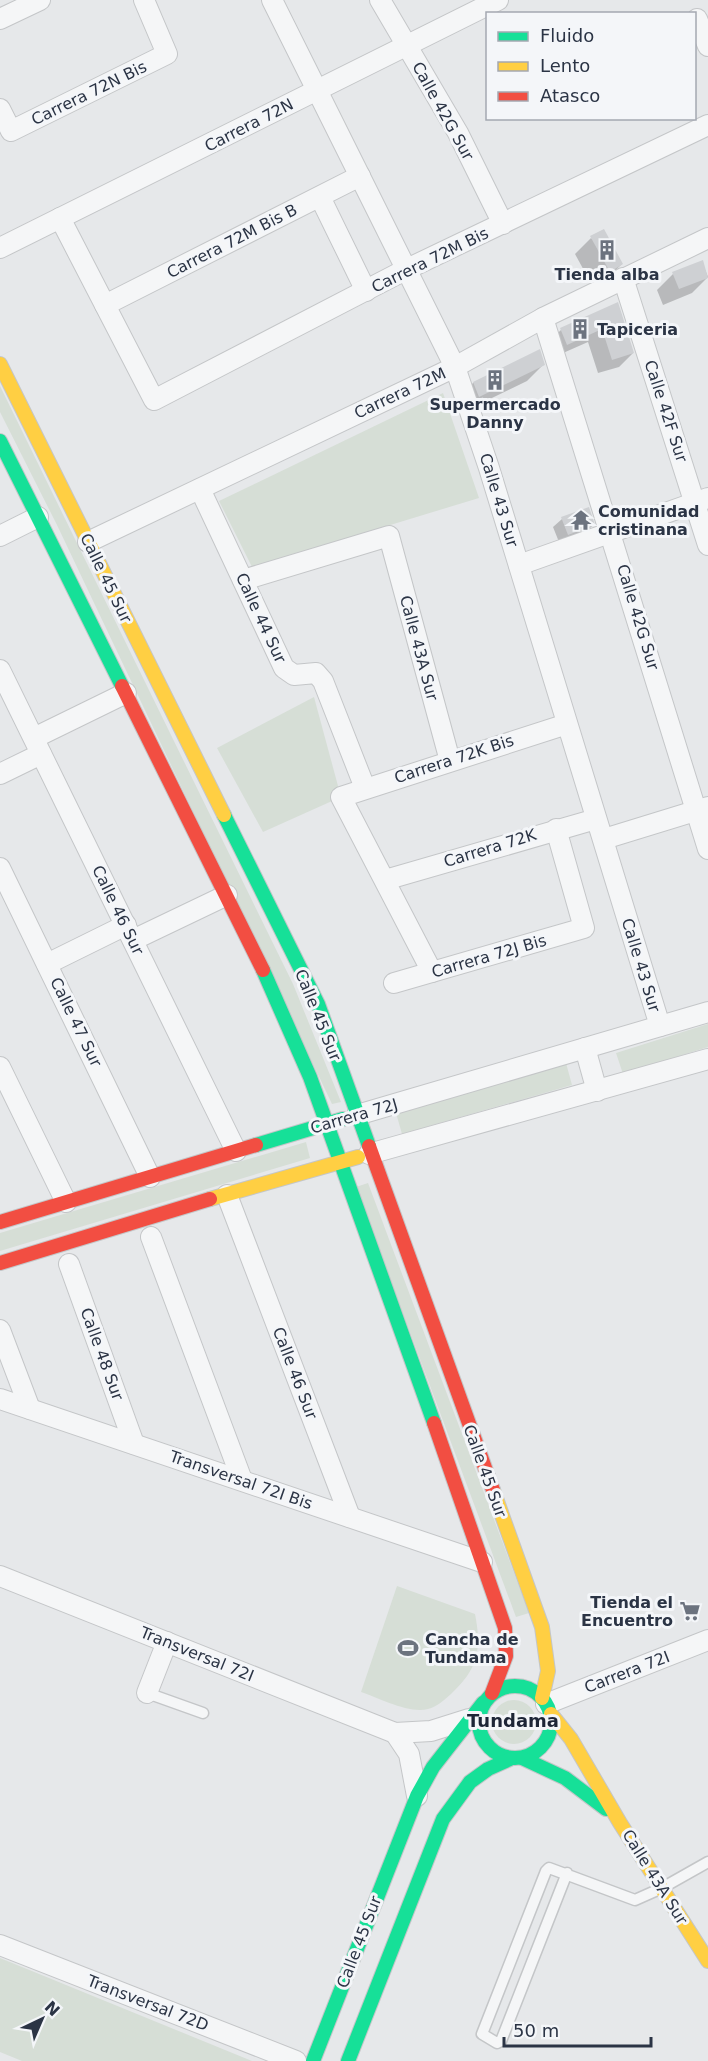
<svg xmlns="http://www.w3.org/2000/svg" width="708" height="2061" viewBox="0 0 708 2061" font-family="'DejaVu Sans',sans-serif">
  <style>
    .green { fill: #d6ded6 }
    .shadow { fill: #0003 }
    .building { fill: #ced0d3 }
    .lines { fill: none; stroke-linecap: round; stroke-linejoin: round }
    .lane-casing { stroke: #c4c6c8; stroke-width: 13 }
    .street-casing { stroke: #c4c6c8; stroke-width: 22 }
    .fast-casing { stroke: #c4c6c8; stroke-width: 16 }
    .slow-casing { stroke: #c4c6c8; stroke-width: 16 }
    .jam-casing { stroke: #c4c6c8; stroke-width: 16 }
    .lane { stroke: #f5f6f7; stroke-width: 10 }
    .street { stroke: #f5f6f7; stroke-width: 20 }
    .fast { stroke: #16e098; stroke-width: 14 }
    .slow { stroke: #ffcf43; stroke-width: 14 }
    .jam { stroke: #f24e42; stroke-width: 14 }
    .labels { text-anchor: middle; dominant-baseline: central; stroke-width: 6; stroke-linejoin: round; paint-order: stroke }
    .street-label { font-size: 16px; fill: #2b3445; stroke: #f4f6f9 }
    .poi-label { font-size: 16px; font-weight: bold; fill: #2b3445; stroke: #f4f6f9; text-anchor: start }
    .neighbourhood-label { font-size: 18px; font-weight: bold; fill: #1d2536; stroke: #f4f6f9 }
  </style>
  <rect width="100%" height="100%" fill="#e6e8ea"/>
  <!-- green -->
  <g class="green">
    <path d="M0 386 293 984 341 1102 332 1104 57 525 0 412Z"/>
    <path d="M443 393 479 498 252 567 219 501Z"/>
    <path d="M314 697 341 797 263 832 217 748Z"/>
    <path d="M708 1024V1047L623 1074 616 1053Z"/>
    <path d="M566 1063 572 1085 402 1134 396 1113Z"/>
    <path d="M306 1142 310 1158 0 1251V1233Z"/>
    <path d="M368 1183 529 1613 516 1617 356 1187Z"/>
    <path d="M397 1586 475 1614C482 1649 478 1669 451 1694 445 1699 437 1707 428 1709 409 1714 379 1698 361 1692Z"/>
    <circle cx="514" cy="1722" r="22"/>
    <path d="M0 1958 252 2061H22L0 2052Z"/>
  </g>
  <!-- shadow -->
  <g class="shadow">
    <path d="M591 238 622 264 605 280 593 287 575 254Z"/>
    <path d="M702 262 708 277 692 293 663 305 657 290 673 274Z"/>
    <path d="M617 304 633 353 619 367 598 373 588 342 554 357 547 343 561 330Z"/>
    <path d="M543 365 527 381 463 412 457 399 473 383Z"/>
    <path d="M588 509 593 525 585 533 559 542 553 527 562 519Z"/>
  </g>
  <!-- building -->
  <g class="building">
    <path d="M604 229 623 264 610 272 590 236Z"/>
    <path d="M703 260 708 278 679 289 672 272Z"/>
    <path d="M618 302 634 353 612 360 602 329 567 345 560 328Z"/>
    <path d="M540 349 545 365 479 397 473 382Z"/>
    <path d="M589 507 595 525 568 535 561 517Z"/>
  </g>
  <g class="lines">
    <!-- lane casing -->
    <g class="lane-casing">
      <g id="lane">
        <path d="M147 1693 203 1713"/>
        <path d="M567 1873 501 2041 497 2043 482 2034 546 1871 549 1868 635 1900 662 1888 708 1862"/>
      </g>
    </g>
    <!-- street casing -->
    <g class="street-casing">
      <g id="street">
        <path d="M272 0 455 367 489 468 660 1026"/>
        <path d="M380 0 458 133 503 224"/>
        <path d="M0 19 40 0"/>
        <path d="M697 19 708 46"/>
        <path d="M0 109 11 131 167 54 144 0"/>
        <path d="M320 197 366 291"/>
        <path d="M60 218 154 400 405 270 708 125"/>
        <path d="M0 248 498 0"/>
        <path d="M623 278 708 545"/>
        <path d="M105 305 360 176"/>
        <path d="M543 318 708 849"/>
        <path d="M200 489 284 668 294 675 316 673 323 681 365 788"/>
        <path d="M0 536 38 517"/>
        <path d="M88 542 455 367 543 318 708 238"/>
        <path d="M519 565 708 498"/>
        <path d="M243 580 389 536 450 761"/>
        <path d="M0 670 236 1151"/>
        <path d="M34 738 126 693"/>
        <path d="M0 774 41 754"/>
        <path d="M604 839 708 807"/>
        <path d="M0 868 150 1177"/>
        <path d="M385 880 596 819"/>
        <path d="M133 940 227 895"/>
        <path d="M47 964 126 925"/>
        <path d="M432 972 341 797 567 724"/>
        <path d="M394 983 584 928 556 829"/>
        <path d="M585 1048 597 1091"/>
        <path d="M0 1067 66 1202"/>
        <path d="M357 1115 708 1012"/>
        <path d="M369 1154 708 1059"/>
        <path d="M227 1195 350 1517"/>
        <path d="M151 1237 242 1480"/>
        <path d="M69 1264 134 1444"/>
        <path d="M0 1330 30 1409"/>
        <path d="M0 1399 482 1562"/>
        <path d="M0 1576 395 1733 431 1731 469 1719"/>
        <path d="M147 1693 167 1642"/>
        <path d="M546 1704 708 1640"/>
        <path d="M395 1733 409 1754 417 1796"/>
        <path d="M0 1945 296 2061"/>
      </g>
    </g>
    <!-- fast casing -->
    <g class="fast-casing">
      <g id="fast">
        <path d="M0 441 122 686"/>
        <path d="M224 815 318 1004 369 1146"/>
        <path d="M263 970 310 1077 434 1423"/>
        <path d="M256 1145 343 1119"/>
        <circle cx="515" cy="1722" r="36"/>
        <path d="M522 1758 565 1778 606 1809"/>
        <path d="M313 2061 417 1796 433 1767 483 1703"/>
        <path d="M348 2061 443 1819 470 1782 488 1769 510 1759"/>
      </g>
    </g>
    <!-- slow casing -->
    <g class="slow-casing">
      <g id="slow">
        <path d="M0 364 224 815"/>
        <path d="M210 1199 358 1157"/>
        <path d="M493 1490 542 1627 548 1671 542 1698"/>
        <path d="M551 1714 571 1739 620 1823 708 1961"/>
      </g>
    </g>
    <!-- jam casing -->
    <g class="jam-casing">
      <g id="jam">
        <path d="M122 686 263 970"/>
        <path d="M369 1146 493 1490"/>
        <path d="M0 1222 256 1145"/>
        <path d="M0 1263 210 1199"/>
        <path d="M434 1423 505 1628 506 1656 492 1693"/>
      </g>
    </g>
    <!-- lane -->
    <use href="#lane" class="lane"/>
    <!-- street -->
    <use href="#street" class="street"/>
    <!-- fast -->
    <use href="#fast" class="fast"/>
    <!-- slow -->
    <use href="#slow" class="slow"/>
    <!-- jam -->
    <use href="#jam" class="jam"/>
  </g>
  <!-- icons -->
  <defs>
    <g id="building-bare" transform="scale(1.62)"><path d="M-4-6H4V6H1V3H-1V6H-4ZM-2.5-4.3h1.7v1.8h-1.7ZM.8-4.3h1.7v1.8H.8ZM-2.5-1h1.7V.8h-1.7ZM.8-1h1.7V.8H.8Z" fill="#6c737f" stroke="#f4f6f9" stroke-width="2.5" paint-order="stroke"/></g>
    <g id="temple-bare" transform="scale(1.62)"><path d="M0-6L5-2H3V0L6.5 2.5H4V6H1.5V3h-3V6H-4V2.5H-6.5L-3 0V-2H-5Z" fill="#6c737f" stroke="#f4f6f9" stroke-width="2.5" paint-order="stroke"/></g>
    <g id="supermarket-bare" transform="scale(1.62)"><path d="M-6-5.5h2.5l.6 2H6L4.5 2H-2.5L-4.4-4H-6ZM-1.5 3.2a1.3 1.3 0 1 0 .1 0ZM3 3.2a1.3 1.3 0 1 0 .1 0Z" fill="#6c737f" stroke="#f4f6f9" stroke-width="2.5" paint-order="stroke"/></g>
    <g id="stadium-bare" transform="scale(1.62)"><path d="M0-5a6.5 5 0 1 0 0 10a6.5 5 0 1 0 0-10ZM-3.5-1.8h7v3.6h-7Z" fill="#6c737f" stroke="#f4f6f9" stroke-width="2.5" paint-order="stroke"/></g>
  </defs>
  <g fill-rule="evenodd">
    <use href="#building-bare" x="607" y="250"/>
    <use href="#building-bare" x="580" y="329"/>
    <use href="#building-bare" x="495" y="380"/>
    <use href="#temple-bare" x="581" y="520"/>
    <use href="#supermarket-bare" x="690" y="1611"/>
    <use href="#stadium-bare" x="408" y="1648"/>
  </g>
  <g class="labels">
    <!-- street labels -->
    <g class="street-label">
      <text transform="translate(89 93) rotate(-26)">Carrera 72N Bis</text>
      <text transform="translate(443 111) rotate(61)">Calle 42G Sur</text>
      <text transform="translate(249 125) rotate(-27)">Carrera 72N</text>
      <text transform="translate(232 241) rotate(-27)">Carrera 72M Bis B</text>
      <text transform="translate(430 260) rotate(-26)">Carrera 72M Bis</text>
      <text transform="translate(400 393) rotate(-25)">Carrera 72M</text>
      <text transform="translate(666 411) rotate(72)">Calle 42F Sur</text>
      <text transform="translate(499 500) rotate(73)">Calle 43 Sur</text>
      <text transform="translate(106 578) rotate(64)">Calle 45 Sur</text>
      <text transform="translate(638 617) rotate(73)">Calle 42G Sur</text>
      <text transform="translate(261 618) rotate(65)">Calle 44 Sur</text>
      <text transform="translate(419 648) rotate(75)">Calle 43A Sur</text>
      <text transform="translate(454 759) rotate(-18)">Carrera 72K Bis</text>
      <text transform="translate(490 848) rotate(-17)">Carrera 72K</text>
      <text transform="translate(118 910) rotate(64)">Calle 46 Sur</text>
      <text transform="translate(489 956) rotate(-16)">Carrera 72J Bis</text>
      <text transform="translate(641 965) rotate(73)">Calle 43 Sur</text>
      <text transform="translate(318 1015) rotate(68)">Calle 45 Sur</text>
      <text transform="translate(76 1022) rotate(64)">Calle 47 Sur</text>
      <text transform="translate(354 1116) rotate(-16)">Carrera 72J</text>
      <text transform="translate(102 1354) rotate(70)">Calle 48 Sur</text>
      <text transform="translate(295 1373) rotate(69)">Calle 46 Sur</text>
      <text transform="translate(485 1471) rotate(70)">Calle 45 Sur</text>
      <text transform="translate(241 1480) rotate(19)">Transversal 72I Bis</text>
      <text transform="translate(197 1654) rotate(22)">Transversal 72I</text>
      <text transform="translate(627 1672) rotate(-21)">Carrera 72I</text>
      <text transform="translate(655 1877) rotate(58)">Calle 43A Sur</text>
      <text transform="translate(359 1942) rotate(-69)">Calle 45 Sur</text>
      <text transform="translate(148 2003) rotate(21)">Transversal 72D</text>
    </g>
    <!-- poi labels -->
    <g class="poi-label">
      <text x="607" y="274" text-anchor="middle">Tienda alba</text>
      <text x="597" y="329">Tapiceria</text>
      <text x="495" y="404" text-anchor="middle">Supermercado<tspan x="495" dy="18">Danny</tspan></text>
      <text x="598" y="511">Comunidad<tspan x="598" dy="18">cristinana</tspan></text>
      <text x="673" y="1602" text-anchor="end">Tienda el<tspan x="673" dy="18">Encuentro</tspan></text>
      <text x="425" y="1639">Cancha de<tspan x="425" dy="18">Tundama</tspan></text>
    </g>
    <!-- neighbourhood labels -->
    <g class="neighbourhood-label">
      <text x="513" y="1720">Tundama</text>
    </g>
  </g>
  <!-- legend -->
  <rect x="486" y="12" width="210" height="108" fill="#f4f6f9" stroke="#a4a8b1" stroke-width="1.5"/>
  <rect x="498" y="32" width="30" height="9" fill="#16e098" stroke="#a4a8b1" stroke-width="1.5"/>
  <text x="540" y="42" font-size="18" fill="#2b3445">Fluido</text>
  <rect x="498" y="62" width="30" height="9" fill="#ffcf43" stroke="#a4a8b1" stroke-width="1.5"/>
  <text x="540" y="72" font-size="18" fill="#2b3445">Lento</text>
  <rect x="498" y="92" width="30" height="9" fill="#f24e42" stroke="#a4a8b1" stroke-width="1.5"/>
  <text x="540" y="102" font-size="18" fill="#2b3445">Atasco</text>
  <!-- north arrow -->
  <g transform="translate(42 2019) rotate(44)" stroke="#f4f6f9" stroke-width="4.5" paint-order="stroke">
  <path d="M0-4.5L10 22L0 15L-10 22Z" fill="#2b3445"/>
  <text y="-9" font-size="16" font-weight="bold" text-anchor="middle" fill="#2b3445">N</text>
  </g>
  <!-- scale -->
  <path d="M504 2037v9h147v-9" fill="none" stroke="#2b3445" stroke-width="3"/>
  <text x="513" y="2037" font-size="18" fill="#2b3445" stroke="#f4f6f9" stroke-width="4.5" paint-order="stroke">50 m</text>
</svg>
